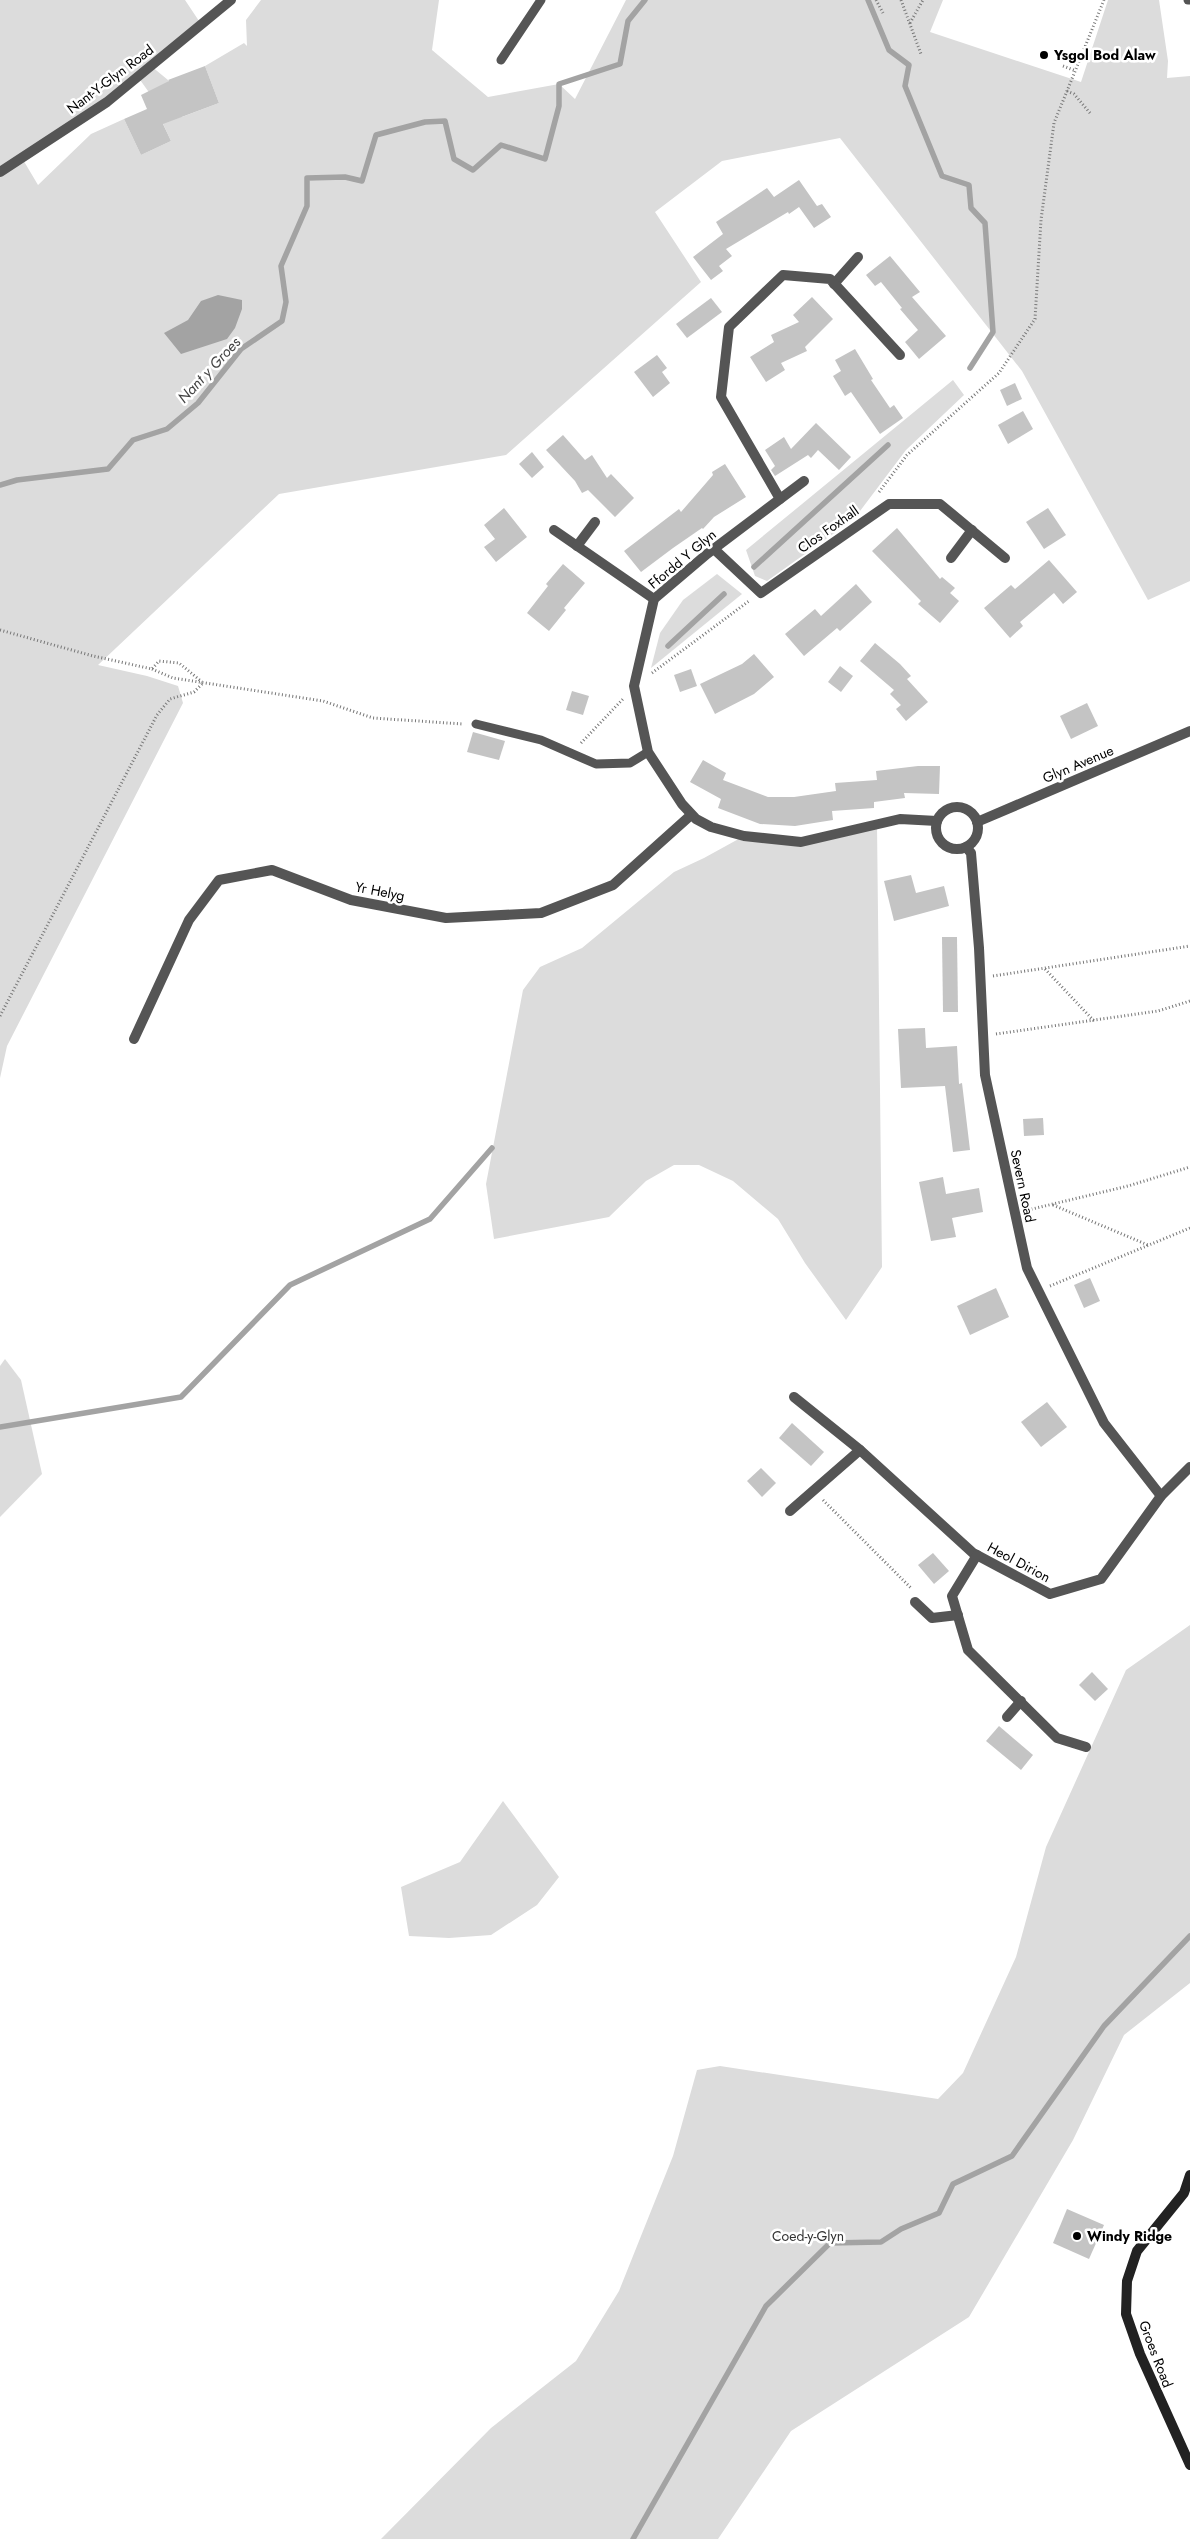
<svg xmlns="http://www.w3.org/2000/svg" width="1190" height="2539" viewBox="0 0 1190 2539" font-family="Jost,sans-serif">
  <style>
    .green { fill: #dcdcdc; fill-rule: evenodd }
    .water { fill: #a3a3a3 }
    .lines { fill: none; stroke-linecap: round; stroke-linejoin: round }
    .stream { stroke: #a3a3a3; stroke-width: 5.5 }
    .building { fill: #c4c4c4 }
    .path { stroke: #777; stroke-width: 3; stroke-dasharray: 1 2.5; stroke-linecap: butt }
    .lane { stroke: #555; stroke-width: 9 }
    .street { stroke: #555; stroke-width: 10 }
    .secondary { stroke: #222; stroke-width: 10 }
    .poi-dot { fill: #000; stroke: #fff; stroke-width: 2 }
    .labels { text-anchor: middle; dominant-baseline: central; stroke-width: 5; stroke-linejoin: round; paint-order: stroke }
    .poi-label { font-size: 14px; font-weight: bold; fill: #000; stroke: #fff; text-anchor: start }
    .street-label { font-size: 14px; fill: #000; stroke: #fff }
    .park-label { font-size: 14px; fill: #333; stroke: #fff }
    .water-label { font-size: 15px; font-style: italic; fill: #444; stroke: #fff }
  </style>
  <rect width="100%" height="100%" fill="#fff"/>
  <!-- green -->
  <g class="green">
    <path d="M0 0H185L201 24 151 66 168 80 182 117 219 103 205 66 244 43 247 46 246 20 261 0H439L432 50 488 97 559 84 575 99 626 0H943L930 32 1081 82 1108 0H1159L1168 61 1167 78 1190 76V581L1148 600 1022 371 840 138 722 161 655 212 701 282 506 455 279 494 98 665 147 676 178 686 183 703 7 1046 0 1078ZM138 77 148 91 171 141 141 155 124 119 91 134 38 185 22 158Z"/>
    <path d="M953 380 964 395 906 450 854 519 767 581 755 576 746 550Z"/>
    <path d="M717 574 742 594 651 668 660 633 683 600Z"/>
    <path d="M877 825 882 1267 846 1320 805 1263 778 1219 733 1181 699 1165H674L646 1181 609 1217 494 1239 486 1184 523 990 540 967 582 948 674 872 704 858 744 836 801 842Z"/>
    <path d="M5 1359 21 1380 42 1474 0 1517V1366Z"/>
    <path d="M1190 1625V1983L1124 2035 1073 2140 969 2317 791 2431 718 2539H381L491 2428 576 2361 619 2291 673 2156 697 2070 720 2066 938 2099 963 2073 1016 1957 1046 1847 1126 1670Z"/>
    <path d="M503 1801 559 1877 537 1905 491 1935 449 1938 409 1936 401 1887 460 1862Z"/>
  </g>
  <!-- water -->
  <path class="water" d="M218 295 242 300V309L235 328 227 339 181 354 164 333 188 320 201 301Z"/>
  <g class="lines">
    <!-- stream -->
    <g class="stream">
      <path d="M868 0 889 50 909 65 905 86 942 176 969 185 971 208 985 223 993 332 970 368"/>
      <path d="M0 485 17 480 108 469 133 440 167 429 198 403 241 349 282 321 286 302 281 266 307 206V178L345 177 362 181 376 135 425 122 445 121 454 159 473 170 501 145 545 159 559 106V84L620 64 628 21 645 0"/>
      <path d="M754 567 888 445"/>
      <path d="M668 646 724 594"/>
      <path d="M0 1427 181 1397 290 1285 430 1219 492 1148"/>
      <path d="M633 2539 766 2306 830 2243 881 2242 901 2229 939 2213 953 2184 1012 2156 1104 2026 1190 1936"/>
    </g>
  </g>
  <!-- building -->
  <g class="building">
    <path d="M205 66 219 103 163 124 171 141 141 155 124 119 147 109 141 95 169 81 168 80Z"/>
    <path d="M799 180 817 206 822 204 831 217 814 228 799 207 789 214 788 212 726 249 732 256 719 266 723 271 711 280 693 257 723 234 716 222 767 188 774 197Z"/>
    <path d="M890 256 920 292 912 297 946 336 919 359 905 342 918 330 900 309 902 308 881 282 875 286 866 275Z"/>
    <path d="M812 297 833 319 805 347 807 351 781 363 785 370 766 382 750 357 774 342 771 335 799 322 793 315Z"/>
    <path d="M711 298 722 312 687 338 676 324Z"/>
    <path d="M855 349 873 379 871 380 890 408 894 405 903 418 880 434 851 392 845 396 833 376 841 371 835 360Z"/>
    <path d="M657 355 667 368 662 372 670 383 653 397 634 372Z"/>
    <path d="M1015 383 1022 399 1007 406 1000 390Z"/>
    <path d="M1023 411 1033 429 1008 444 998 425Z"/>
    <path d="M816 423 851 457 839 470 818 450 811 458 808 455 775 476 771 470 775 466 765 450 784 437 791 449Z"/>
    <path d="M563 435 585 460 592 455 607 478 611 474 634 498 615 517 588 490 582 493 575 481 546 450Z"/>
    <path d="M532 452 544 467 532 478 519 464Z"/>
    <path d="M725 464 746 497 714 517 703 529 702 528 673 548 641 572 624 551 679 509 681 512 713 475 712 472Z"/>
    <path d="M504 508 527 537 496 562 484 547 495 539 484 525Z"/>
    <path d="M1048 508 1066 535 1044 549 1026 522Z"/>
    <path d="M897 528 940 579 942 577 955 588 950 593 959 601 940 623 918 604 921 601 872 551Z"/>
    <path d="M1049 560 1077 592 1063 604 1054 593 1020 622 1023 626 1010 638 984 608 1011 585 1015 589Z"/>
    <path d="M563 564 585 583 564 608 566 610 549 631 527 613 548 586 546 584Z"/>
    <path d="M856 584 872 602 840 631 837 628 804 656 785 634 815 609 821 616Z"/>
    <path d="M875 643 900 664 911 676 907 679 928 702 906 721 896 709 901 705 890 694 894 690 860 661Z"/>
    <path d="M754 654 774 677 754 694 715 714 700 684 742 664Z"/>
    <path d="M840 666 853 676 841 692 828 682Z"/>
    <path d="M691 669 697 686 680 692 674 675Z"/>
    <path d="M572 691 589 696 583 715 566 710Z"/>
    <path d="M1087 703 1098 726 1071 739 1060 716Z"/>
    <path d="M473 732 505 741 499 760 467 752Z"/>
    <path d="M703 760 726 773 723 780 768 797H794L836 791 835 783 877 780 876 771 918 766H940L939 794 904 793 905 798 874 802V808L832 811 833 820 795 826 760 824 718 808 721 799 690 782Z"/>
    <path d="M911 875 916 893 944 886 949 906 894 921 884 881Z"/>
    <path d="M942 937H957L958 1012H943Z"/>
    <path d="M925 1028 926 1048 957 1046 959 1084 962 1083 970 1150 953 1152 945 1086 901 1088 898 1029Z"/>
    <path d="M1043 1118 1044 1135 1024 1136 1023 1119Z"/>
    <path d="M943 1177 946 1194 979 1188 983 1212 952 1218 956 1237 931 1241 919 1182Z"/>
    <path d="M1090 1278 1100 1301 1084 1308 1074 1285Z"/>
    <path d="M996 1288 1009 1317 970 1335 957 1306Z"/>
    <path d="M1047 1402 1067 1427 1041 1447 1021 1422Z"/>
    <path d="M792 1423 824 1452 811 1466 779 1438Z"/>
    <path d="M761 1468 776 1483 762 1497 747 1481Z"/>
    <path d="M933 1553 949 1571 934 1584 918 1565Z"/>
    <path d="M1092 1672 1108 1689 1095 1701 1079 1685Z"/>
    <path d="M999 1726 1033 1755 1021 1770 986 1741Z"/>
    <path d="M1067 2209 1104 2225 1089 2259 1053 2243Z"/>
  </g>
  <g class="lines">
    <!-- path -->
    <g class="path">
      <path d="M876 0 883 13"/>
      <path d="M901 0 921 54"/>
      <path d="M910 23 923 0"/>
      <path d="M1063 66 1076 71"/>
      <path d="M1067 91 1074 94 1090 113"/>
      <path d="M879 492 907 455 999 373 1035 319 1041 220 1054 123 1104 0"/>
      <path d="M0 630 93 656 152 669 159 661 179 663 202 682"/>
      <path d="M152 669 173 678 323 701 373 718 463 724"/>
      <path d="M652 673 749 601"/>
      <path d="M581 743 623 699"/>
      <path d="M1045 969 1094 1021"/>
      <path d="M993 976 1190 946"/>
      <path d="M0 1016 157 715 170 699 194 692 203 683"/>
      <path d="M996 1034 1158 1011 1190 1001"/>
      <path d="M1053 1205 1148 1245"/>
      <path d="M1028 1210 1128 1186 1190 1167"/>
      <path d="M1050 1286 1190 1228"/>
      <path d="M823 1500 912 1589"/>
    </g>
    <!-- lane -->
    <g class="lane">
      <path d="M1188 0H1189"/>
      <path d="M501 60 541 0"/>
      <path d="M476 724 541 740 596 764 630 763 648 752"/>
    </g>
    <!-- street -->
    <g class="street">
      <path d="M0 172 107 102 231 0"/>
      <path d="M834 284 858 257"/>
      <path d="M804 481 707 554 654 599 634 686 648 752 682 804 696 819 711 827 744 836 801 842 900 819 937 821"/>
      <path d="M780 499 721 397 729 327 783 275 830 279 900 355"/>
      <path d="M554 530 654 599"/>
      <path d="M577 546 595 522"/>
      <path d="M714 549 761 593 889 504H940L1005 558"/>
      <path d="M951 558 972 530"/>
      <circle cx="957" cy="828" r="21"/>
      <path d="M977 822 1190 731"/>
      <path d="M966 847 971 853 979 948 985 1075 1027 1268 1104 1423 1161 1496"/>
      <path d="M134 1039 189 920 219 880 272 870 351 900 446 918 541 913 613 885 691 815"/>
      <path d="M794 1397 860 1450 973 1553 1050 1594 1101 1579 1161 1496 1190 1467"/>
      <path d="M790 1511 860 1450"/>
      <path d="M977 1555 952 1596 968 1650 1057 1738 1086 1747"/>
      <path d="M915 1602 932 1618 958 1615"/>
      <path d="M1007 1717 1021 1701"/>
    </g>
    <!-- secondary -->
    <path class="secondary" d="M1190 2175 1184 2193 1137 2251 1127 2281 1126 2314 1140 2354 1190 2465"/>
  </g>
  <!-- markers -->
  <g class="poi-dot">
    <circle cx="1044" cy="55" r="5"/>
    <circle cx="1077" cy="2236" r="5"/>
  </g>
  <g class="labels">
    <!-- poi labels -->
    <g class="poi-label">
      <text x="1054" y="55">Ysgol Bod Alaw</text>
      <text x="1087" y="2236">Windy Ridge</text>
    </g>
    <!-- street labels -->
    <g class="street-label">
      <text transform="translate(110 79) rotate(-37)">Nant-Y-Glyn Road</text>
      <text transform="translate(828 529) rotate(-35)">Clos Foxhall</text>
      <text transform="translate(682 559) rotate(-40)">Ffordd Y Glyn</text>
      <text transform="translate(1078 764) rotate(-23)">Glyn Avenue</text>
      <text transform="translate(380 891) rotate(11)">Yr Helyg</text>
      <text transform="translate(1023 1186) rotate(78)">Severn Road</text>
      <text transform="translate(1019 1562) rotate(28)">Heol Dirion</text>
      <text transform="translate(1156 2354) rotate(69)">Groes Road</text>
    </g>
    <!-- park labels -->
    <g class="park-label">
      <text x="808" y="2236">Coed-y-Glyn</text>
    </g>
    <!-- water labels -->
    <g class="water-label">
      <text transform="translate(209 370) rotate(-47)">Nant y Groes</text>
    </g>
  </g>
</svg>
